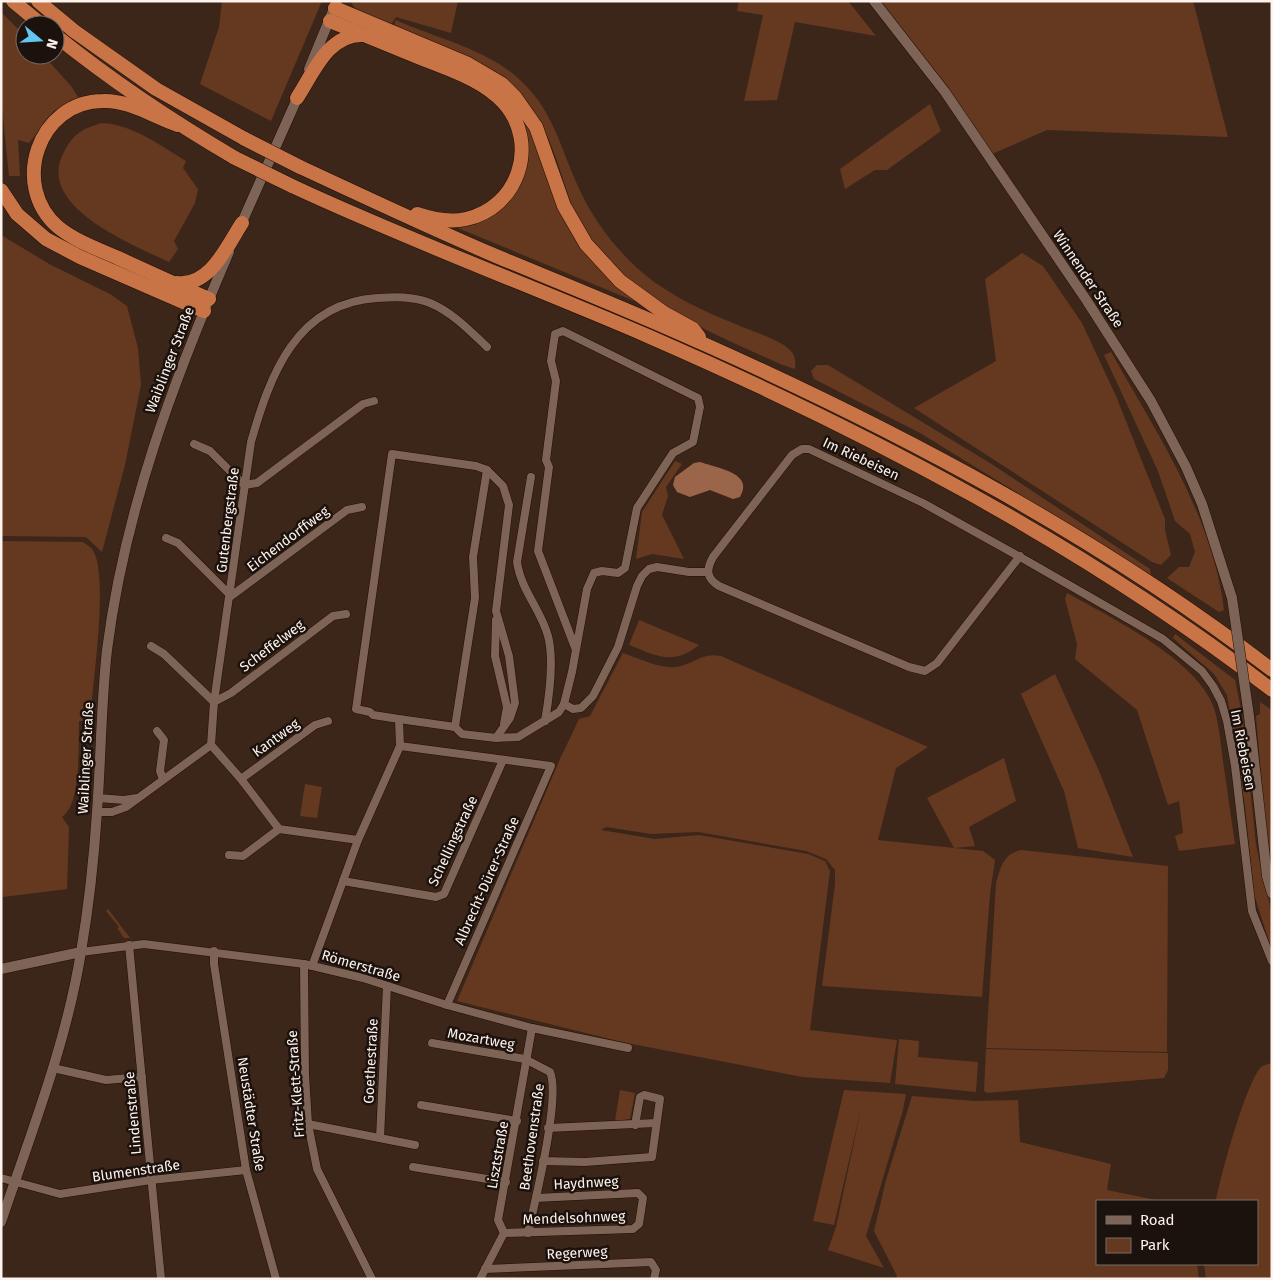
<svg xmlns="http://www.w3.org/2000/svg" width="1273" height="1280" viewBox="0 0 1273 1280" font-family="'Fira Sans',sans-serif">
  <style>
    .green { fill: #653820 }
    .water { fill: #9b6549 }
    .lines { fill: none; stroke-linecap: round; stroke-linejoin: round }
    .street-casing { stroke: #220e04; stroke-width: 9 }
    .secondary-casing { stroke: #220e04; stroke-width: 11 }
    .highway-casing { stroke: #220e04; stroke-width: 15 }
    .street { stroke: #7e6457; stroke-width: 8 }
    .secondary { stroke: #7e6457; stroke-width: 10 }
    .highway { stroke: #c87446; stroke-width: 14 }
    .secondary-bridge-casing { stroke: #220e04; stroke-width: 11; stroke-linecap: butt }
    .highway-bridge-casing { stroke: #220e04; stroke-width: 15; stroke-linecap: butt }
    .secondary-bridge { stroke: #7e6457; stroke-width: 10 }
    .highway-bridge { stroke: #c87446; stroke-width: 14 }
    .labels { text-anchor: middle; dominant-baseline: central; stroke-width: 5; stroke-linejoin: round; paint-order: stroke }
    .street-label { font-size: 14px; fill: #fef2ec; stroke: #1c120d }
  </style>
  <rect width="100%" height="100%" fill="#3c261a"/>
  <!-- green -->
  <g class="green">
    <path d="M222 1H322L271 121 200 84 219 27Z"/>
    <path d="M351 1H458L451 33 396 17 391 25C379 20 355 16 351 1Z"/>
    <path d="M739 1H848L876 36 795 22 777 100 744 101 763 15 737 11Z"/>
    <path d="M881 1H1193L1228 137 1047 130 992 154 949 90Z"/>
    <path d="M1 12 25 36V55H43L71 86 78 97 54 111 29 143 18 140 20 176H9L1 98Z"/>
    <path d="M346 19C393 38 474 62 509 96 543 129 545 180 567 219 574 233 584 248 594 260 607 277 628 291 644 305L453 226C484 220 508 207 521 177 532 152 525 115 504 96 484 78 458 70 433 59 404 47 374 34 345 22Z"/>
    <path d="M396 20C437 39 485 48 519 79 553 110 559 144 577 184 592 219 615 249 644 274 671 296 701 310 733 323 748 330 780 339 791 351 795 355 796 363 795 369L780 364C715 334 643 306 597 248 566 210 566 178 548 138 515 66 459 54 393 27Z"/>
    <path d="M930 104 941 131 887 170H875L845 189 840 169Z"/>
    <path d="M102 123C134 125 159 145 186 161L183 168 198 189 195 203 174 241 178 249 169 262C133 245 34 206 64 152 74 133 82 129 102 123Z"/>
    <path d="M1 235 51 265 110 294 127 306 138 348 141 385 125 465 102 552 86 537 1 536Z"/>
    <path d="M1022 253 1043 266 1082 323 1116 396 1165 519V530L1171 555 1161 565 1152 562 914 408 996 361 985 279Z"/>
    <path d="M1111 352C1156 432 1213 516 1224 610L1219 612 1167 578 1179 567H1189L1195 552 1190 534 1175 521 1158 471 1104 355Z"/>
    <path d="M817 365H828L990 463 1150 569 1151 575 920 433 814 379 811 371Z"/>
    <path d="M675 461 682 464 666 487 668 496 662 515 684 559 652 554 636 559 642 512Z"/>
    <path d="M1 541 83 542C85 544 90 546 92 549 110 572 92 687 90 721H79C78 744 82 804 62 817L69 827 67 889 3 897 1 881Z"/>
    <path d="M1067 593C1110 617 1198 660 1214 708 1219 725 1221 744 1223 761 1227 789 1231 816 1235 844L1179 851 1175 836 1183 833 1179 801 1168 805 1137 710 1075 659 1077 644 1065 599Z"/>
    <path d="M639 620 699 645C673 666 657 656 629 645Z"/>
    <path d="M1175 634 1235 680 1243 719 1256 845 1272 915V951L1254 894 1245 806 1227 695 1214 674 1173 638Z"/>
    <path d="M623 653C638 658 660 669 676 667 695 664 701 652 721 656L928 747 896 768 878 840 983 851 995 860 990 894 982 997 822 986 835 884V870L826 859 806 851 698 832 651 834 606 827 601 830 655 839 699 835 808 854 825 861 830 871 810 1030 897 1040 890 1083 802 1077 622 1042 457 1001 560 759 579 719 590 716Z"/>
    <path d="M1055 674 1099 771 1133 857 1078 848 1064 791 1021 694Z"/>
    <path d="M1260 702 1272 710V865L1264 809 1256 716 1260 714Z"/>
    <path d="M1004 758 1016 801 969 827 975 846 954 848 927 798Z"/>
    <path d="M305 784 322 787 317 818 300 816Z"/>
    <path d="M1021 850 1168 866 1167 1052 986 1048 996 883C1001 867 1003 854 1021 850Z"/>
    <path d="M108 909 130 938H124L117 928 119 927 106 911Z"/>
    <path d="M899 1039 919 1041 918 1057 978 1062 976 1092 895 1084Z"/>
    <path d="M986 1049 1168 1053V1070L1164 1078 987 1093 984 1091Z"/>
    <path d="M1272 1063V1279H1206L1204 1264H1257V1201H1216C1220 1177 1246 1083 1261 1067 1264 1065 1268 1064 1272 1063Z"/>
    <path d="M620 1090 635 1093 630 1119 615 1121Z"/>
    <path d="M844 1090 906 1094 903 1110 866 1236 884 1268 828 1250 836 1227 861 1109 834 1225 813 1221Z"/>
    <path d="M912 1096 975 1101 1018 1100 1020 1142 1111 1164 1107 1190 1161 1201H1097V1264H1197L1199 1279H896L897 1276 874 1231 886 1180Z"/>
  </g>
  <!-- water -->
  <path class="water" d="M700 462C717 468 755 473 740 497L733 499 710 490 690 497 677 492 673 485 675 477 694 463Z"/>
  <g class="lines">
    <!-- street casing -->
    <g class="street-casing">
      <g id="street">
        <path d="M194 444 210 451 244 485 257 483 363 404 374 401"/>
        <path d="M487 470 503 486 509 505 496 611 509 656 515 703 510 718 496 738"/>
        <path d="M531 477 517 562C521 590 541 610 548 636 554 659 549 698 545 721"/>
        <path d="M166 538 178 543 231 596 347 510 362 507"/>
        <path d="M1020 556 937 663 925 671 909 667 719 586C706 578 706 570 713 557L792 455 802 449H809L923 503 1029 562 1163 639 1202 671 1213 686 1221 701 1227 721 1235 766 1252 911 1272 961"/>
        <path d="M496 620 495 656 507 707 504 724"/>
        <path d="M151 646 164 654 214 702 231 693 333 616 346 614"/>
        <path d="M564 704 573 709 581 708 593 696 618 647 637 586 642 576 649 569 657 567 689 572H708"/>
        <path d="M399 719 373 715 370 712 356 709 392 454 476 466 487 470 473 557 475 598 455 727"/>
        <path d="M157 731 164 740 160 771 163 779"/>
        <path d="M400 746 551 766 447 1005"/>
        <path d="M241 779 315 725 328 721"/>
        <path d="M98 798 124 800 137 798"/>
        <path d="M97 812H112L126 807 211 745"/>
        <path d="M358 840 279 829 241 779 211 745 214 702 251 442C270 375 296 303 377 298 394 297 413 296 430 303 452 312 470 331 487 347"/>
        <path d="M229 855 243 856 279 829"/>
        <path d="M343 881 436 897 444 894 503 760"/>
        <path d="M129 945 161 1279"/>
        <path d="M214 951V964L246 1170 276 1279"/>
        <path d="M81 952 144 944 304 964 363 978 447 1005 532 1028 628 1048"/>
        <path d="M304 964 305 1074 308 1124 317 1169 372 1279"/>
        <path d="M312 966 358 840 400 746 399 719 455 727 462 734 496 738 518 737 559 712 564 704 572 672 587 589 594 573 602 571 618 573 625 568 637 508 673 453 693 442 700 407 698 398 563 331 555 334 551 361 556 381 546 460 549 467 538 551 576 650"/>
        <path d="M432 1043 525 1059 550 1072C561 1097 535 1201 528 1233"/>
        <path d="M53 1068 106 1080 142 1077"/>
        <path d="M421 1105 517 1121"/>
        <path d="M308 1124 415 1145"/>
        <path d="M548 1128 656 1123"/>
        <path d="M380 1138 387 986"/>
        <path d="M543 1161 585 1162 652 1157 660 1099 644 1095 640 1097 635 1125"/>
        <path d="M413 1167 506 1182"/>
        <path d="M1 1178 60 1194 151 1180 246 1170"/>
        <path d="M504 1233 633 1229 639 1224 643 1198 638 1193 536 1198"/>
        <path d="M504 1233 498 1220 532 1028"/>
        <path d="M485 1269 651 1262 656 1270 654 1279"/>
        <path d="M480 1279 504 1233"/>
      </g>
    </g>
    <!-- secondary casing -->
    <g class="secondary-casing">
      <g id="secondary">
        <path d="M874 1 945 92 1087 301 1151 401 1186 467 1202 504 1232 598"/>
        <path d="M309 69 337 1"/>
        <path d="M239 229 300 92"/>
        <path d="M1249 716 1267 876 1272 893"/>
        <path d="M1 969 81 952"/>
        <path d="M1 1222C31 1133 66 1045 81 952 89 905 94 858 97 812 101 758 101 704 107 650 125 509 173 382 229 252"/>
      </g>
    </g>
    <!-- highway casing -->
    <g class="highway-casing">
      <g id="highway">
        <path d="M13 1 42 25"/>
        <path d="M38 1 74 31 156 89 245 139"/>
        <path d="M335 8 468 64 502 84 515 97 536 127 564 206 586 244 620 281 664 313 693 329 699 337"/>
        <path d="M330 21C359 33 388 45 418 57 447 69 482 79 504 103 540 144 518 208 466 219 450 223 432 219 417 214"/>
        <path d="M55 35C112 81 172 121 235 158"/>
        <path d="M297 98C314 72 328 34 363 35"/>
        <path d="M178 125C154 117 129 100 103 101 38 101 10 186 58 227 75 241 98 249 118 258 149 272 179 286 209 299"/>
        <path d="M300 167C365 197 430 228 496 256 566 285 636 313 704 344 903 433 1099 537 1272 670"/>
        <path d="M292 186C410 241 532 286 650 337 868 432 1083 545 1272 690"/>
        <path d="M1 190 17 214 46 239 80 257 204 311"/>
        <path d="M177 283C210 287 227 246 242 223"/>
      </g>
    </g>
    <!-- street -->
    <use href="#street" class="street"/>
    <!-- secondary -->
    <use href="#secondary" class="secondary"/>
    <!-- highway -->
    <use href="#highway" class="highway"/>
    <!-- secondary-bridge casing -->
    <g class="secondary-bridge-casing">
      <path id="secondary-bridge" d="M1232 598 1249 716"/>
    </g>
    <!-- highway-bridge casing -->
    <g class="highway-bridge-casing">
      <g id="highway-bridge">
        <path d="M245 139 300 167"/>
        <path d="M235 158 292 186"/>
      </g>
    </g>
    <!-- secondary-bridge -->
    <use href="#secondary-bridge" class="secondary-bridge"/>
    <!-- highway-bridge -->
    <use href="#highway-bridge" class="highway-bridge"/>
  </g>
  <g class="labels">
    <!-- street labels -->
    <g class="street-label">
      <text transform="translate(1088 279) rotate(56)">Winnender Straße</text>
      <text transform="translate(170 360) rotate(-69)">Waiblinger Straße</text>
      <text transform="translate(861 459) rotate(25)">Im Riebeisen</text>
      <text transform="translate(228 520) rotate(-83)">Gutenbergstraße</text>
      <text transform="translate(288 539) rotate(-37)">Eichendorffweg</text>
      <text transform="translate(272 646) rotate(-37)">Scheffelweg</text>
      <text transform="translate(276 738) rotate(-36)">Kantweg</text>
      <text transform="translate(1243 750) rotate(79)">Im Riebeisen</text>
      <text transform="translate(86 758) rotate(-87)">Waiblinger Straße</text>
      <text transform="translate(453 841) rotate(-65)">Schellingstraße</text>
      <text transform="translate(487 881) rotate(-66)">Albrecht-Dürer-Straße</text>
      <text transform="translate(361 966) rotate(16)">Römerstraße</text>
      <text transform="translate(481 1039) rotate(10)">Mozartweg</text>
      <text transform="translate(371 1061) rotate(-87)">Goethestraße</text>
      <text transform="translate(296 1084) rotate(-94)">Fritz-Klett-Straße</text>
      <text transform="translate(133 1113) rotate(-95)">Lindenstraße</text>
      <text transform="translate(251 1114) rotate(81)">Neustädter Straße</text>
      <text transform="translate(532 1137) rotate(-82)">Beethovenstraße</text>
      <text transform="translate(498 1155) rotate(-80)">Lisztstraße</text>
      <text transform="translate(136 1171) rotate(-8)">Blumenstraße</text>
      <text transform="translate(586 1183) rotate(-3)">Haydnweg</text>
      <text transform="translate(574 1218) rotate(-2)">Mendelsohnweg</text>
      <text transform="translate(577 1253) rotate(-3)">Regerweg</text>
    </g>
  </g>
  <!-- border -->
  <rect width="1273" height="1280" fill="none" stroke="#fef2ec" stroke-width="5"/>
  <!-- legend -->
  <rect x="1096" y="1200" width="162" height="65" fill="#1c120d" stroke="#766c66"/>
  <rect x="1106" y="1216" width="25" height="8" fill="#7e6457" stroke="#766c66"/>
  <text x="1140" y="1225" font-size="15" fill="#fef2ec">Road</text>
  <rect x="1106" y="1238" width="25" height="15" fill="#653820" stroke="#766c66"/>
  <text x="1140" y="1250" font-size="15" fill="#fef2ec">Park</text>
  <!-- north arrow -->
  <g transform="translate(40 40) rotate(108)"><circle r="24" fill="#1c120d" stroke="#766c66"/>
  <path d="M0-4L9 19L0 12L-9 19Z" fill="#64c5ee"/>
  <text y="-8" font-size="14" font-weight="bold" text-anchor="middle" fill="#fef2ec">N</text>
  </g>
</svg>
